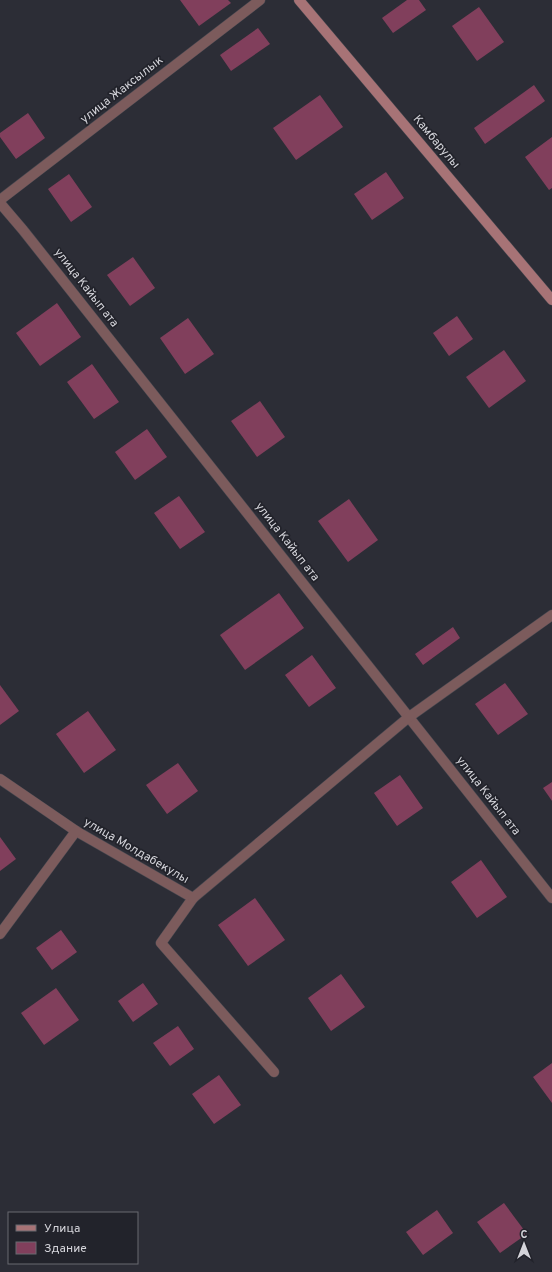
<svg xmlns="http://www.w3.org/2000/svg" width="552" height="1272" viewBox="0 0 552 1272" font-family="Overpass,sans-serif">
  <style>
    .building { fill: #813f5c }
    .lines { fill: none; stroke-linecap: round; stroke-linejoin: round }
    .street-casing { stroke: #474850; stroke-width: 11 }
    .secondary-casing { stroke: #474850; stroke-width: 11 }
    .street { stroke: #7c5b5c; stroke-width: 10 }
    .secondary { stroke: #a77376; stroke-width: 10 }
    .labels { text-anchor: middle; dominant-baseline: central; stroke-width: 3.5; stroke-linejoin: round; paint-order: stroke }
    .street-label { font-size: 12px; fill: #d4d4da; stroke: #22232b }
  </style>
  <rect width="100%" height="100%" fill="#2c2d36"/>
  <!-- building -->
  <g class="building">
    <path d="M180 0H228L231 3 199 26Z"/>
    <path d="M407 0H419L426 10 393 33 382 18Z"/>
    <path d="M479 7 504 42 477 61 452 26Z"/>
    <path d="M258 28 270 44 231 71 220 55Z"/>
    <path d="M534 85 545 101 485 144 474 128Z"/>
    <path d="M320 95 343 127 296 160 273 128Z"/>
    <path d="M28 113 45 138 16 159 0 137V133Z"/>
    <path d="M552 137V188L549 190 525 157Z"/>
    <path d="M386 172 404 198 372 220 354 194Z"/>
    <path d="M69 174 92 207 71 222 48 189Z"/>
    <path d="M133 257 155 288 130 306 107 275Z"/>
    <path d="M57 303 81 337 40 366 16 333Z"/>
    <path d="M457 316 473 339 449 356 433 333Z"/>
    <path d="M188 318 214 354 185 374 160 338Z"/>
    <path d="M504 350 526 381 489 408 466 377Z"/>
    <path d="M92 364 119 402 94 419 67 382Z"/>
    <path d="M260 401 285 437 257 457 231 421Z"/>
    <path d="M147 429 167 457 135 480 115 452Z"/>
    <path d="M179 496 205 532 180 549 154 513Z"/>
    <path d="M349 499 378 540 348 562 318 521Z"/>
    <path d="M279 593 304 628 245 670 220 635Z"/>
    <path d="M453 627 460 638 423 665 415 654Z"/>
    <path d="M312 655 336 688 309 707 285 675Z"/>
    <path d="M505 683 528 714 498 735 475 704Z"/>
    <path d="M0 685 19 711 0 725Z"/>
    <path d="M88 711 116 750 84 773 56 734Z"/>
    <path d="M178 763 198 791 167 814 146 785Z"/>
    <path d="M400 775 423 808 397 826 374 793Z"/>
    <path d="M552 782V801L543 788Z"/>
    <path d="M0 837 16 859 0 871Z"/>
    <path d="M481 860 507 897 477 918 451 882Z"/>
    <path d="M255 898 285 940 248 966 218 925Z"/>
    <path d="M61 930 77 952 52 970 36 948Z"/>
    <path d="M341 974 365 1007 331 1031 308 998Z"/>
    <path d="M143 983 158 1004 133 1022 118 1001Z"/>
    <path d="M56 988 79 1020 44 1045 21 1013Z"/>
    <path d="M178 1026 194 1049 170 1066 153 1043Z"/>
    <path d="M552 1063V1103L533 1077Z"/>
    <path d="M219 1075 241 1105 214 1124 192 1094Z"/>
    <path d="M504 1203 527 1234 500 1253 477 1222Z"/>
    <path d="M437 1210 453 1233 423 1255 406 1232Z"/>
  </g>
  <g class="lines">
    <!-- street casing -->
    <g class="street-casing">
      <g id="street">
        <path d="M0 200 260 0"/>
        <path d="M0 203 23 230 552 898"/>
        <path d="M0 779 76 831 193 898 161 943 274 1072"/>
        <path d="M193 898 409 717 552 615"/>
        <path d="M0 934 76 831"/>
      </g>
    </g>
    <!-- secondary casing -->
    <g class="secondary-casing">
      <path id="secondary" d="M299 0 552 300"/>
    </g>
    <!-- street -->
    <use href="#street" class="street"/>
    <!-- secondary -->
    <use href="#secondary" class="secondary"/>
  </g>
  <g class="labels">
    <!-- street labels -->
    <g class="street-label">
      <text transform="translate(122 90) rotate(-38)">улица Жаксылык</text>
      <text transform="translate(436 142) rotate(50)">Камбарулы</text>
      <text transform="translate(86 288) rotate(52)">улица Кайып ата</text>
      <text transform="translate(287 542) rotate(52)">улица Кайып ата</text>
      <text transform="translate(488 796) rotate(52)">улица Кайып ата</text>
      <text transform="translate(136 851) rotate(30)">улица Молдабекулы</text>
    </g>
  </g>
  <!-- legend -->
  <rect x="8" y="1212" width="130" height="52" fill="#22232b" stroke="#696a71"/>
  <rect x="16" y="1225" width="20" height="6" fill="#a77376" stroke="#696a71"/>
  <text x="44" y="1232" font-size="12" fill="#d4d4da">Улица</text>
  <rect x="16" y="1242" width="20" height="12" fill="#813f5c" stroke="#696a71"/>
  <text x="44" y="1252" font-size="12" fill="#d4d4da">Здание</text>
  <!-- north arrow -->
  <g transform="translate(524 1244)" stroke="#22232b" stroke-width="3" paint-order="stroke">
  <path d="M0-3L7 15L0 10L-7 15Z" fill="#d4d4da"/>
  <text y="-6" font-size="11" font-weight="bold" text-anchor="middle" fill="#d4d4da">С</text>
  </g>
</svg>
